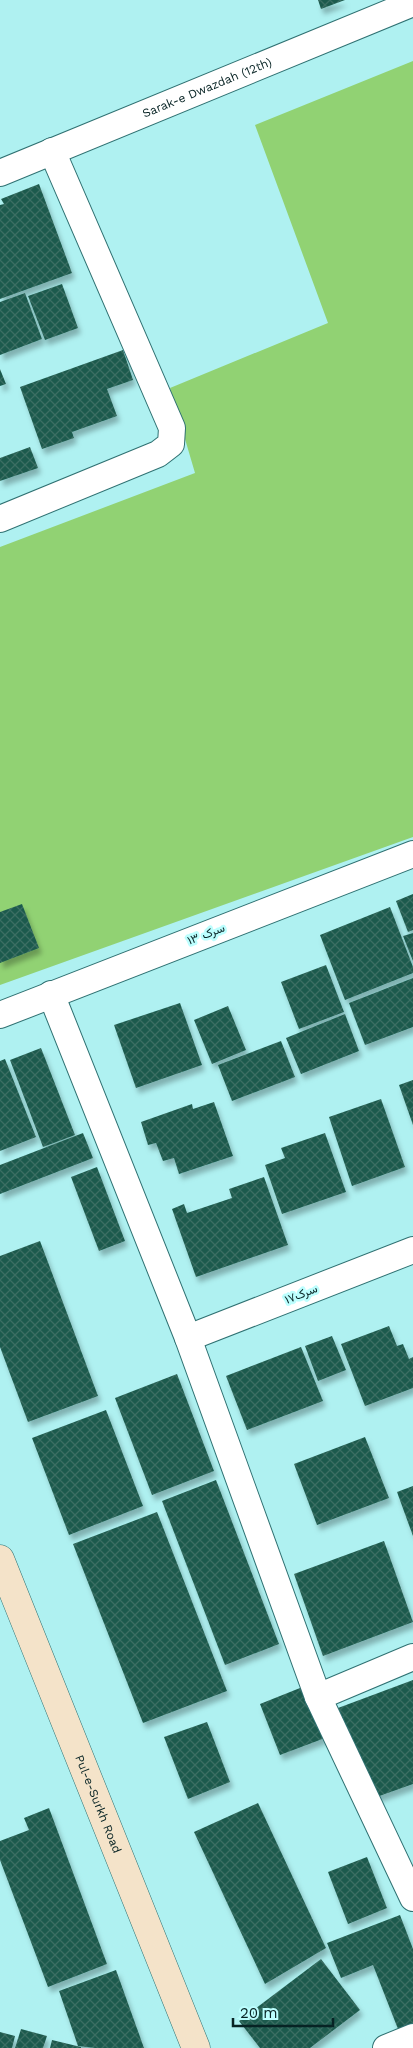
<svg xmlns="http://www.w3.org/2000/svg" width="413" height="2048" viewBox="0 0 413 2048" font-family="'Work Sans',Vazirmatn,sans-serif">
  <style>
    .green { fill: #91d273 }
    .building { fill: url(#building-cross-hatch); filter: url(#shadow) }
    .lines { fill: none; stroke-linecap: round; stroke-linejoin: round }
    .street-casing { stroke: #2f7172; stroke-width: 28 }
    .secondary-casing { stroke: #2f7172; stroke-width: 29 }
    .street { stroke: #fff; stroke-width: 26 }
    .secondary { stroke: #f4e3c9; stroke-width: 28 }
    .labels { text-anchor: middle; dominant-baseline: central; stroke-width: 5; stroke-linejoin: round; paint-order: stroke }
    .street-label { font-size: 12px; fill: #072324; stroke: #bcfefe }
  </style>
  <defs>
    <pattern id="building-cross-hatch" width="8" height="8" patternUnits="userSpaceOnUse" patternTransform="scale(1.25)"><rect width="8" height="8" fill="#1c5a4d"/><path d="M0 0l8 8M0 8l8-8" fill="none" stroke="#3b6e63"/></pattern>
    <filter id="shadow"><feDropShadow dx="3" dy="5.5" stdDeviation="2.5" flood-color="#0004"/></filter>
  </defs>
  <rect width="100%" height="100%" fill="#aff1f1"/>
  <!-- green -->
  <path class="green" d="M413 61V837L0 985V547L195 473 170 388 328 323 255 125Z"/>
  <!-- building -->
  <g class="building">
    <path d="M318 0H345L321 9Z"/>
    <path d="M39 184 72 273 0 299V205L4 204 1 199Z"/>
    <path d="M62 284 78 328 45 340 28 296Z"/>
    <path d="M25 293 42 339 0 355V302Z"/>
    <path d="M123 350 133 380 107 389 117 416 72 432 74 438 42 449 20 387Z"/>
    <path d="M0 369 6 384 0 386Z"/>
    <path d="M30 447 38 468 0 481V458Z"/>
    <path d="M413 894V930L408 932 396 901Z"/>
    <path d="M22 904 39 948 0 963V912Z"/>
    <path d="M390 907 413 967V973L345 1000 320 935Z"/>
    <path d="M413 933V961L403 936Z"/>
    <path d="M326 965 344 1012 299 1029 281 982Z"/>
    <path d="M413 978V1027L365 1045 349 1003Z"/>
    <path d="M180 1003 202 1065 136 1088 114 1025Z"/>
    <path d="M228 1006 246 1050 212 1064 194 1020Z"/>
    <path d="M345 1014 359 1051 301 1074 286 1038Z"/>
    <path d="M281 1041 295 1077 232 1101 218 1065Z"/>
    <path d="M41 1048 75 1135 43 1147 10 1060Z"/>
    <path d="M5 1059 36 1137 0 1151V1061Z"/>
    <path d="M413 1080V1125L399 1085Z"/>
    <path d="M381 1099 405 1167 352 1186 329 1117Z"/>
    <path d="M214 1102 233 1156 179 1174 174 1158 163 1161 156 1143 148 1145 141 1122 192 1104 193 1109Z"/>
    <path d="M83 1133 93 1158 0 1194V1165Z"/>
    <path d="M325 1133 346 1192 282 1214 265 1165 285 1158 281 1148Z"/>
    <path d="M97 1167 125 1241 99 1251 71 1177Z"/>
    <path d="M264 1177 288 1245 196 1277 172 1209 184 1204 187 1213 232 1198 229 1189Z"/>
    <path d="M40 1241 98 1396 28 1422 0 1347V1256Z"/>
    <path d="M389 1326 397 1346 403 1344 409 1359 413 1357V1388L365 1406 341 1344Z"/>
    <path d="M332 1336 346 1370 318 1381 305 1346Z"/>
    <path d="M301 1347 323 1401 247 1430 226 1376Z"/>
    <path d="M177 1374 214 1471 152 1495 115 1398Z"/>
    <path d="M106 1410 143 1506 69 1535 32 1438Z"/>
    <path d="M365 1437 389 1498 317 1525 294 1464Z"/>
    <path d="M216 1480 279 1644 225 1665 162 1501Z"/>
    <path d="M413 1486V1536L397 1492Z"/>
    <path d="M157 1512 227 1691 143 1723 73 1544Z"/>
    <path d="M384 1541 413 1622 323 1656 294 1574Z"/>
    <path d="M413 1680V1784L371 1799 338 1708Z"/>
    <path d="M305 1686 325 1738 280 1755 260 1704Z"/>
    <path d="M207 1722 230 1782 188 1799 164 1737Z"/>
    <path d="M258 1803 326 1948 265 1984 194 1832Z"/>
    <path d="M49 1808 107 1964 48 1987 0 1860V1841L29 1830 24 1818Z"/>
    <path d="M367 1857 387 1908 348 1924 328 1872Z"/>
    <path d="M400 1915 413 1949V2023L398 2029 373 1965 341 1978 327 1943Z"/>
    <path d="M321 1959 360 2010 310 2048H260L239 2021Z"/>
    <path d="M116 1970 144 2048H95L78 2046 59 1991Z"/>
    <path d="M21 2029 47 2036 43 2048H15Z"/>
    <path d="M0 2032 15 2036 12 2048H0Z"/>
    <path d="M52 2040 81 2047V2048H50Z"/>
  </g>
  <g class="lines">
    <!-- street casing -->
    <g class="street-casing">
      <g id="street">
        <path id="s1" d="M0 173 413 3"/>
        <path d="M0 519 158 454 171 444 172 428 52 151"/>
        <path d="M51 994 188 1338 318 1697 413 1898"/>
        <path d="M0 1015 413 854"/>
        <path d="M188 1338 413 1250"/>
        <path d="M318 1697 413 1657"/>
        <path d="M386 2048 413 2037"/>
      </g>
    </g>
    <!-- secondary casing -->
    <g class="secondary-casing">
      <g id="secondary">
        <path id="s2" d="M0 1559 196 2048"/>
      </g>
    </g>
    <!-- street -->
    <use href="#street" class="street"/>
    <!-- secondary -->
    <use href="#secondary" class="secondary"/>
  </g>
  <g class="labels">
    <!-- street labels -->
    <g class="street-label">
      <text stroke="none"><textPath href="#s1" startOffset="224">Sarak-e Dwazdah (12th)</textPath></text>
      <text transform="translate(206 934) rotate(-21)">سرک ۱۳</text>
      <text transform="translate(301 1294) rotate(-22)">سرک۱۷</text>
      <text stroke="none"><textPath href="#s2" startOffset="264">Pul-e-Surkh Road</textPath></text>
    </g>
  </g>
  <!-- scale -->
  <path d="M233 2018v8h100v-8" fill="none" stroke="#072324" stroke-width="2.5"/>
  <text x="240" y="2018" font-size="15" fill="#072324" stroke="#bcfefe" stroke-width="4" paint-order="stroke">20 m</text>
</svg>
